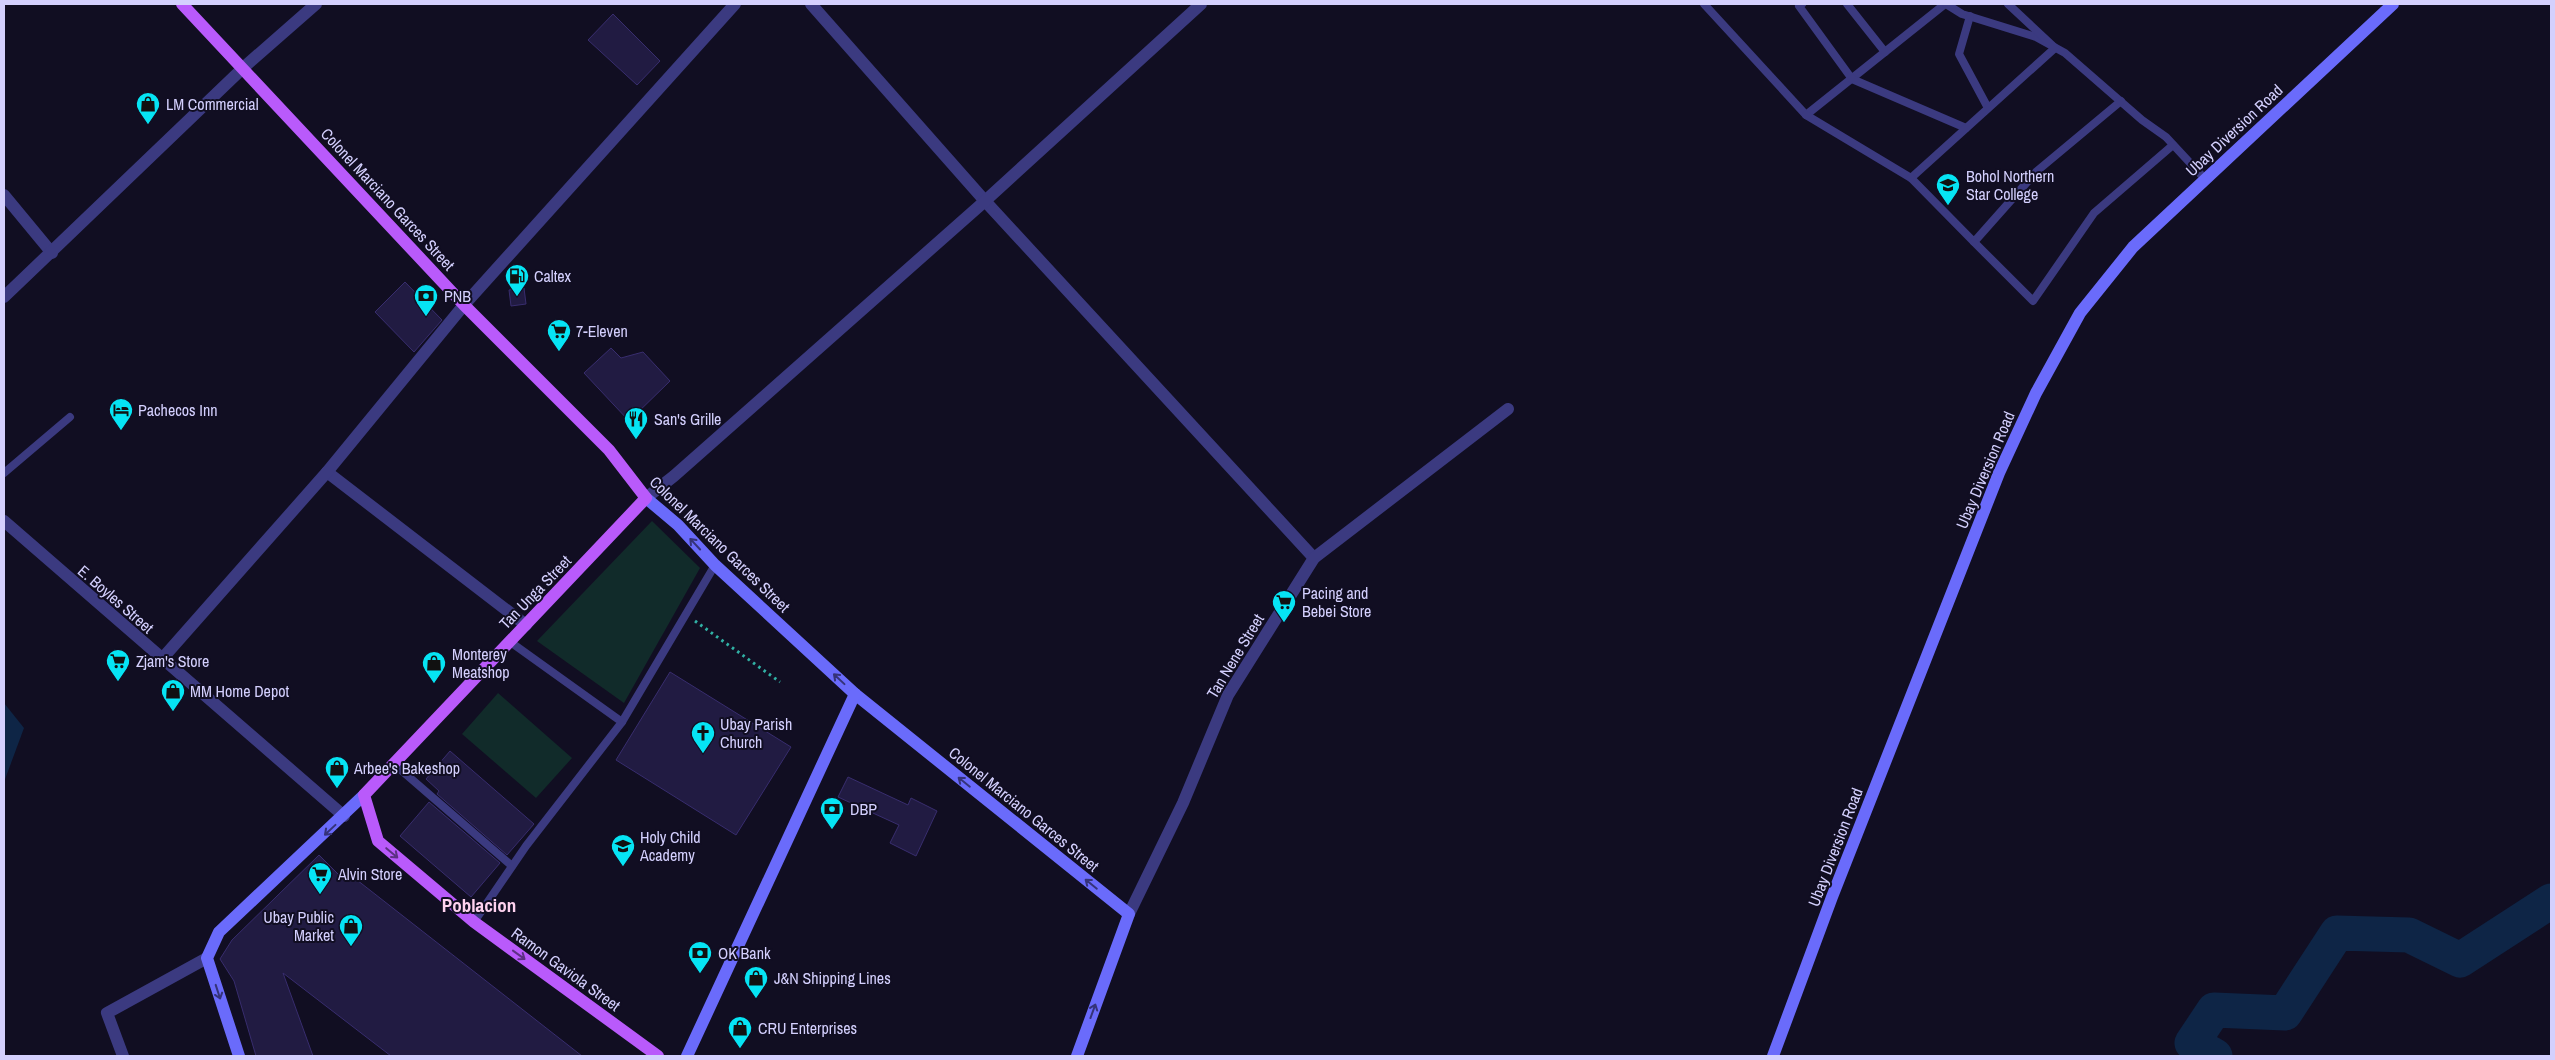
<svg xmlns="http://www.w3.org/2000/svg" width="2555" height="1060" viewBox="0 0 2555 1060" font-family="'Archivo Narrow',sans-serif">
  <style>
    .green { fill: #112b2a }
    .water { fill: #0e2546 }
    .lines { fill: none; stroke-linecap: round; stroke-linejoin: round }
    .river { stroke: #0e2546; stroke-width: 35 }
    .building { fill: #211b42; stroke: #382d6e }
    .path { stroke: #31b1a5; stroke-width: 3; stroke-dasharray: 2.5 4; stroke-linecap: butt }
    .lane { stroke: #3b3a80; stroke-width: 8 }
    .street { stroke: #3b3a80; stroke-width: 12 }
    .secondary { stroke: #6a6bfb; stroke-width: 12 }
    .primary { stroke: #b95afb; stroke-width: 12 }
    .oneway { stroke: #353379 }
    .oneway2 { stroke: #5d3084 }
    .labels { text-anchor: middle; dominant-baseline: central; stroke-width: 4; stroke-linejoin: round; paint-order: stroke }
    .poi-label { font-size: 16px; fill: #d4d0fe; stroke: #110e22; text-anchor: start }
    .street-label { font-size: 16px; fill: #d4d0fe; stroke: #110e22 }
    .quarter-label { font-size: 19px; font-weight: bold; fill: #fed2ef; stroke: #110e22 }
  </style>
  <rect width="100%" height="100%" fill="#110e22"/>
  <!-- green -->
  <g class="green">
    <path d="M652 521 700 568 624 703 537 641Z"/>
    <path d="M498 693 572 758 536 798 462 734Z"/>
  </g>
  <!-- water -->
  <path class="water" d="M4 703 24 728 4 782Z"/>
  <g class="lines">
    <!-- river -->
    <path class="river" d="M2215 1056 2192 1043 2214 1010 2285 1013 2337 933 2409 935 2460 960 2551 901"/>
  </g>
  <!-- building -->
  <g class="building">
    <path d="M613 14 660 61 637 85 588 40Z"/>
    <path d="M405 282 442 320 414 352 375 312Z"/>
    <path d="M524 288 526 304 511 306 509 290Z"/>
    <path d="M611 348 621 358 643 352 670 381 629 421 584 373Z"/>
    <path d="M670 672 791 747 736 835 616 760Z"/>
    <path d="M450 751 534 824 507 855 437 794 439 791 426 779Z"/>
    <path d="M848 777 908 805 911 798 937 811 916 856 890 843 899 825 838 797Z"/>
    <path d="M429 802 500 863 471 897 400 836Z"/>
    <path d="M319 855 343 879 348 873 582 1056H391L283 973 313 1056H256L234 981 220 959 232 940Z"/>
  </g>
  <g class="lines">
    <!-- path -->
    <path class="path" d="M695 621 780 682"/>
    <!-- lane -->
    <g class="lane">
      <path d="M1704 4 1806 115 1945 4"/>
      <path d="M1802 4 1799 6 1852 79 1966 128"/>
      <path d="M1847 4 1885 52"/>
      <path d="M1946 4 1962 14 2036 37 2065 53 2142 120 2166 137 2205 179"/>
      <path d="M1970 16 1959 54 1988 108"/>
      <path d="M1806 115 1911 178 2055 48 2008 4"/>
      <path d="M1911 178 1974 242 2037 171 2121 101"/>
      <path d="M1974 242 2033 301 2094 213 2173 145"/>
      <path d="M4 473 70 417"/>
      <path d="M622 722 715 565"/>
      <path d="M394 764 512 866"/>
      <path d="M474 922 526 846 622 722 509 641"/>
    </g>
    <!-- street -->
    <g class="street">
      <path d="M811 4 985 201 1314 558"/>
      <path d="M4 195 52 253"/>
      <path d="M4 297 243 68 316 4"/>
      <path d="M327 472 526 625"/>
      <path d="M646 498 674 476 985 201 1201 4"/>
      <path d="M4 521 344 816"/>
      <path d="M161 660 327 472 464 305 735 4"/>
      <path d="M1129 914 1183 803 1228 695 1314 558 1508 409"/>
      <path d="M123 1056 107 1013 207 958"/>
    </g>
    <!-- secondary -->
    <g class="secondary">
      <path d="M646 498 678 525 715 565 855 694 1129 914 1077 1056"/>
      <path d="M239 1056 207 958 219 932 364 795"/>
      <path d="M687 1056 855 694"/>
      <path d="M1773 1056 1832 897 1999 473 2036 393 2080 313 2133 247 2393 4"/>
    </g>
    <!-- primary -->
    <path class="primary" d="M182 4 464 305 609 450 646 498 364 795 378 841 474 922 658 1056"/>
  </g>
  <!-- one-way arrows -->
  <defs><path id="oneway-shaft" d="M-6 0H5M1.5-3L5.5 0L1.5 3" fill="none" stroke-width="1.6" stroke-linecap="round" stroke-linejoin="round" transform="scale(1.25)"/></defs>
  <g class="oneway">
    <use href="#oneway-shaft" transform="translate(695 544) rotate(-133)"/>
    <use href="#oneway-shaft" transform="translate(839 679) rotate(-137)"/>
    <use href="#oneway-shaft" transform="translate(964 782) rotate(-141)"/>
    <use href="#oneway-shaft" transform="translate(330 830) rotate(137)"/>
    <use href="#oneway-shaft" transform="translate(1091 884) rotate(-141)"/>
    <use href="#oneway-shaft" transform="translate(218 992) rotate(72)"/>
    <use href="#oneway-shaft" transform="translate(1093 1011) rotate(-70)"/>
  </g>
  <g class="oneway2">
    <use href="#oneway-shaft" transform="translate(392 853) rotate(40)"/>
    <use href="#oneway-shaft" transform="translate(519 955) rotate(36)"/>
  </g>
  <!-- icons -->
  <defs>
    <g id="shop-pin" transform="scale(1.25)"><path d="M0 17L-7.5 6A9.5 9.5 0 1 1 7.5 6Z" fill="#06e4f4" stroke="#110e22"/><path d="M-5-2.5h2.3a2.7 3.5 0 0 1 5.4 0H5L5.5 6h-11ZM-1.5-2.5h3a1.5 2.3 0 0 0-3 0Z" fill="#111"/></g>
    <g id="university-pin" transform="scale(1.25)"><path d="M0 17L-7.5 6A9.5 9.5 0 1 1 7.5 6Z" fill="#06e4f4" stroke="#110e22"/><path d="M0-5L7-2L0 1L-7-2ZM-4 1L0 2.5L4 1V4Q0 6-4 4Z" fill="#111"/></g>
    <g id="fuel-pin" transform="scale(1.25)"><path d="M0 17L-7.5 6A9.5 9.5 0 1 1 7.5 6Z" fill="#06e4f4" stroke="#110e22"/><path d="M-5.5-6h7V0h2V4h1.3V-2.5L3-4.5l.8-.8L6-3V5H2.5V1h-1V6h-7ZM-4.2-4.7v3.2H.2V-4.7Z" fill="#111"/></g>
    <g id="bank-pin" transform="scale(1.25)"><path d="M0 17L-7.5 6A9.5 9.5 0 1 1 7.5 6Z" fill="#06e4f4" stroke="#110e22"/><path d="M-6-4H6V4H-6ZM0-2.3a2.3 2.3 0 1 0 0 4.6a2.3 2.3 0 1 0 0-4.6Z" fill="#111"/></g>
    <g id="supermarket-pin" transform="scale(1.25)"><path d="M0 17L-7.5 6A9.5 9.5 0 1 1 7.5 6Z" fill="#06e4f4" stroke="#110e22"/><path d="M-6-5.5h2.5l.6 2H6L4.5 2H-2.5L-4.4-4H-6ZM-1.5 3.2a1.3 1.3 0 1 0 .1 0ZM3 3.2a1.3 1.3 0 1 0 .1 0Z" fill="#111"/></g>
    <g id="hotel-pin" transform="scale(1.25)"><path d="M0 17L-7.5 6A9.5 9.5 0 1 1 7.5 6Z" fill="#06e4f4" stroke="#110e22"/><path d="M-6-4.5h1.5V1H6V5H4.5V3h-9V5H-6ZM-4 0a1.8 1.8 0 1 1 3.6 0ZM.5 0V-2.5h3Q6-2.5 6 0Z" fill="#111"/></g>
    <g id="restaurant-pin" transform="scale(1.25)"><path d="M0 17L-7.5 6A9.5 9.5 0 1 1 7.5 6Z" fill="#06e4f4" stroke="#110e22"/><path d="M-5-6h1v4h1v-4h1v4h1v-4h1v5L-1.5 .5V6h-2V.5L-5-1ZM5-6V6H3V1.5H1.5Q1.5-4 5-6Z" fill="#111"/></g>
    <g id="church-pin" transform="scale(1.25)"><path d="M0 17L-7.5 6A9.5 9.5 0 1 1 7.5 6Z" fill="#06e4f4" stroke="#110e22"/><path d="M-1.2-6h2.4v3.5h3.3v2.4h-3.3V6h-2.4V-.1h-3.3v-2.4h3.3Z" fill="#111"/></g>
    <g id="school-pin" transform="scale(1.25)"><path d="M0 17L-7.5 6A9.5 9.5 0 1 1 7.5 6Z" fill="#06e4f4" stroke="#110e22"/><path d="M0-5L7-2L0 1L-7-2ZM-4 1L0 2.5L4 1V4Q0 6-4 4Z" fill="#111"/></g>
  </defs>
  <g fill-rule="evenodd">
    <use href="#shop-pin" x="148" y="104"/>
    <use href="#university-pin" x="1948" y="185"/>
    <use href="#fuel-pin" x="517" y="276"/>
    <use href="#bank-pin" x="426" y="296"/>
    <use href="#supermarket-pin" x="559" y="331"/>
    <use href="#hotel-pin" x="121" y="410"/>
    <use href="#restaurant-pin" x="636" y="419"/>
    <use href="#supermarket-pin" x="1284" y="602"/>
    <use href="#supermarket-pin" x="118" y="661"/>
    <use href="#shop-pin" x="434" y="663"/>
    <use href="#shop-pin" x="173" y="691"/>
    <use href="#church-pin" x="703" y="733"/>
    <use href="#shop-pin" x="337" y="768"/>
    <use href="#bank-pin" x="832" y="809"/>
    <use href="#school-pin" x="623" y="846"/>
    <use href="#supermarket-pin" x="320" y="874"/>
    <use href="#shop-pin" x="351" y="926"/>
    <use href="#bank-pin" x="700" y="953"/>
    <use href="#shop-pin" x="756" y="978"/>
    <use href="#shop-pin" x="740" y="1028"/>
  </g>
  <g class="labels">
    <!-- poi labels -->
    <g class="poi-label">
      <text x="166" y="104">LM Commercial</text>
      <text x="1966" y="176">Bohol Northern<tspan x="1966" dy="18">Star College</tspan></text>
      <text x="534" y="276">Caltex</text>
      <text x="444" y="296">PNB</text>
      <text x="576" y="331">7-Eleven</text>
      <text x="138" y="410">Pachecos Inn</text>
      <text x="654" y="419">San's Grille</text>
      <text x="1302" y="593">Pacing and<tspan x="1302" dy="18">Bebei Store</tspan></text>
      <text x="452" y="654">Monterey<tspan x="452" dy="18">Meatshop</tspan></text>
      <text x="136" y="661">Zjam's Store</text>
      <text x="190" y="691">MM Home Depot</text>
      <text x="720" y="724">Ubay Parish<tspan x="720" dy="18">Church</tspan></text>
      <text x="354" y="768">Arbee's Bakeshop</text>
      <text x="850" y="809">DBP</text>
      <text x="640" y="837">Holy Child<tspan x="640" dy="18">Academy</tspan></text>
      <text x="338" y="874">Alvin Store</text>
      <text x="334" y="917" text-anchor="end">Ubay Public<tspan x="334" dy="18">Market</tspan></text>
      <text x="718" y="953">OK Bank</text>
      <text x="774" y="978">J&amp;N Shipping Lines</text>
      <text x="758" y="1028">CRU Enterprises</text>
    </g>
    <!-- street labels -->
    <g class="street-label">
      <text transform="translate(2234 130) rotate(-43)">Ubay Diversion Road</text>
      <text transform="translate(388 199) rotate(47)">Colonel Marciano Garces Street</text>
      <text transform="translate(1985 470) rotate(-67)">Ubay Diversion Road</text>
      <text transform="translate(720 544) rotate(44)">Colonel Marciano Garces Street</text>
      <text transform="translate(535 592) rotate(-46)">Tan Unga Street</text>
      <text transform="translate(116 599) rotate(41)">E. Boyles Street</text>
      <text transform="translate(1235 656) rotate(-59)">Tan Nene Street</text>
      <text transform="translate(1024 809) rotate(39)">Colonel Marciano Garces Street</text>
      <text transform="translate(1835 847) rotate(-69)">Ubay Diversion Road</text>
      <text transform="translate(566 969) rotate(36)">Ramon Gaviola Street</text>
    </g>
    <!-- quarter labels -->
    <g class="quarter-label">
      <text x="479" y="905">Poblacion</text>
    </g>
  </g>
  <!-- border -->
  <rect width="2555" height="1060" fill="none" stroke="#d4d0fe" stroke-width="10"/>
</svg>
